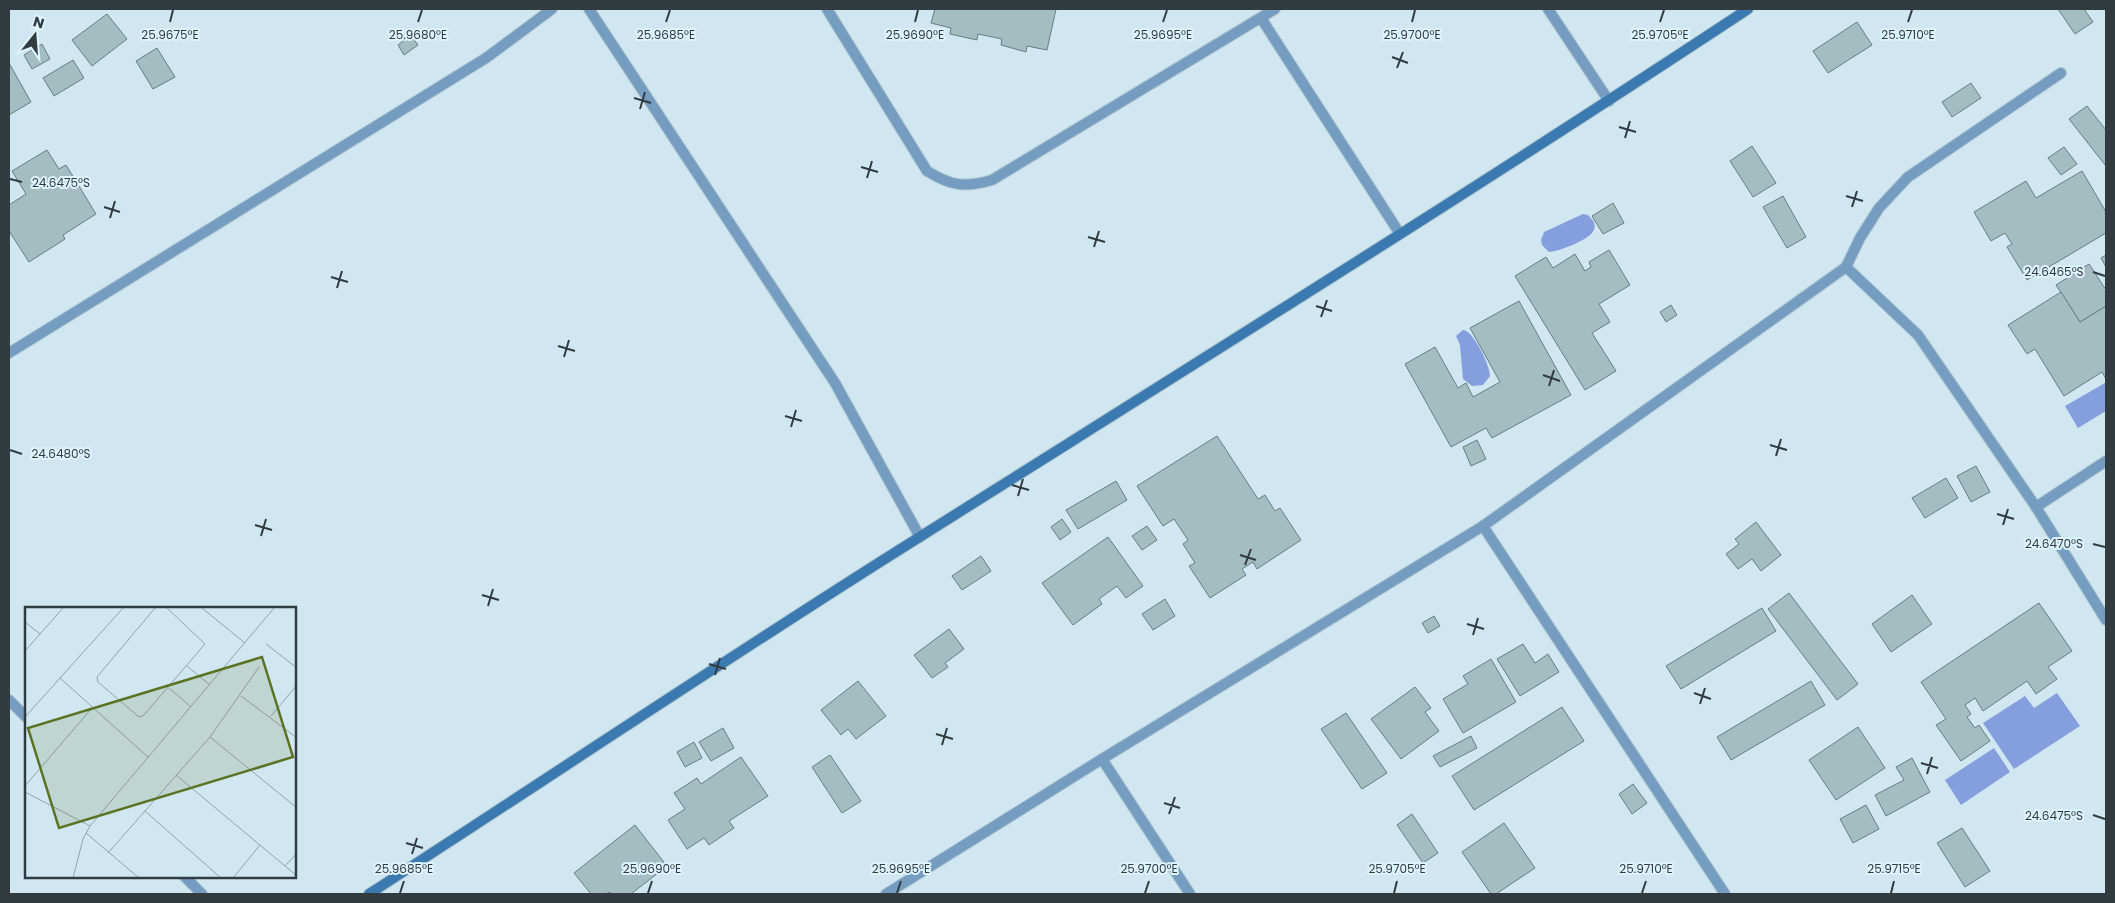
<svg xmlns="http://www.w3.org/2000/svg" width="2115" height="903" viewBox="0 0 2115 903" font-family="Poppins,sans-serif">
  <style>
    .water { fill: #859edd }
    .building { fill: #a3bdc0; stroke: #667e82 }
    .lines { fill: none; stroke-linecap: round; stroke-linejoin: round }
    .street-casing { stroke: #b0c5ce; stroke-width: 12 }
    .secondary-casing { stroke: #b0c5ce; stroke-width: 12 }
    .street { stroke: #759dc2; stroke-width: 10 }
    .secondary { stroke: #3b7ab0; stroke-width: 10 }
    .ticks { fill: none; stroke: #323c40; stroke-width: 2 }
    .inset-road { fill: none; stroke: #91a3aa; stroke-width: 1 }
    .view { fill: #5c7223; fill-opacity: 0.15; stroke: #5c7223; stroke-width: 2.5 }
    .inset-edge { fill: none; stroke: #323c40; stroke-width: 2.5 }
    .ticks-label { font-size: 12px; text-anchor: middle; fill: #323c40; stroke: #ddf4ff; stroke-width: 4; stroke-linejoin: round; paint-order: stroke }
  </style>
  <rect width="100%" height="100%" fill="#d0e7f1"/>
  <!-- water -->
  <g class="water">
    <path d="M1583 214 1588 215 1594 222C1595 226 1595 229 1592 233 1587 240 1558 252 1549 252L1542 245 1541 240 1544 232Z"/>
    <path d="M1463 330C1473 330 1490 365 1490 376L1483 385 1472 386 1463 379 1460 345 1456 336Z"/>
    <path d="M2105 383 2106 411 2078 428 2065 406Z"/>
    <path d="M2057 693 2080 726 2014 769 1983 723 2025 696 2034 708Z"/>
    <path d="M1994 748 2010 772 1961 805 1945 780Z"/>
  </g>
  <!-- building -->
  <g class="building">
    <path d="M935 9H1056L1047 50 1027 46 1026 52 1001 45 1002 39 978 34 977 40 950 34 951 28 931 23Z"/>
    <path d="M2058 9H2084L2093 22 2075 34Z"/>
    <path d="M107 14 127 39 92 66 72 40Z"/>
    <path d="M1857 22 1872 45 1828 73 1813 51Z"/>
    <path d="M411 35 418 45 404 55 398 45Z"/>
    <path d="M42 44 50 59 32 69 24 55Z"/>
    <path d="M157 48 175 77 153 89 136 61Z"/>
    <path d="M73 60 84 78 54 96 43 78Z"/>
    <path d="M9 63 31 102 9 115Z"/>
    <path d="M1971 83 1981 98 1952 117 1942 102Z"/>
    <path d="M2087 106 2106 130V166L2069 119Z"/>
    <path d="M1752 146 1776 183 1753 197 1730 161Z"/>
    <path d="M2064 147 2077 164 2061 175 2048 158Z"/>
    <path d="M47 150 59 169 66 165 96 214 63 235 65 239 29 262 9 231V205L26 194 12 171Z"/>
    <path d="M2082 171 2106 212V233L2027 280 2007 247 2012 244 2005 233 1991 241 1974 212 2026 181 2036 198Z"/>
    <path d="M1783 196 1806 237 1787 248 1763 207Z"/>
    <path d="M1613 203 1624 223 1603 234 1592 216Z"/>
    <path d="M1609 250 1630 285 1599 304 1610 322 1592 333 1616 371 1585 390 1515 276 1546 257 1553 268 1575 254 1585 271 1591 267 1589 262Z"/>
    <path d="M2106 255V267L2101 258Z"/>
    <path d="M2089 264 2106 290V306L2080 322 2056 285Z"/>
    <path d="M2061 292 2080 322 2106 306V379L2102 372 2064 396 2035 349 2027 354 2008 325Z"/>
    <path d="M1519 301 1571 395 1492 438 1486 428 1451 447 1405 364 1435 347 1458 388 1466 383 1473 397 1500 382 1470 328Z"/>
    <path d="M1671 305 1677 315 1666 322 1660 312Z"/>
    <path d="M1217 436 1258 499 1265 495 1275 511 1280 508 1301 540 1257 569 1253 562 1242 569 1246 575 1210 598 1189 566 1195 563 1183 544 1188 540 1174 519 1163 526 1137 486Z"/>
    <path d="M1477 440 1486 459 1471 466 1463 447Z"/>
    <path d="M1976 466 1990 492 1971 502 1957 476Z"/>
    <path d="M1946 478 1958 498 1925 518 1912 498Z"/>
    <path d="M1116 481 1127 500 1078 529 1066 510Z"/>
    <path d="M1062 519 1071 532 1060 540 1051 527Z"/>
    <path d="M1756 522 1781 555 1761 571 1752 559 1738 569 1726 554 1739 544 1735 539Z"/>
    <path d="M1147 526 1157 540 1142 550 1132 536Z"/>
    <path d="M1108 537 1143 586 1126 598 1117 586 1099 599 1102 604 1073 625 1042 583Z"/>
    <path d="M981 556 991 571 962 590 952 576Z"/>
    <path d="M1789 593 1858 684 1837 700 1768 609Z"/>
    <path d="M1912 595 1932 624 1891 652 1872 624Z"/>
    <path d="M1165 599 1175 616 1153 630 1142 614Z"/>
    <path d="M2039 603 2072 651 2048 667 2057 679 2036 694 2027 681 1983 711 1975 698 1965 705 1971 714 1967 717 1975 728 1979 725 1990 741 1961 761 1936 725 1946 719 1921 682Z"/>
    <path d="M1762 608 1776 631 1681 689 1666 666Z"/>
    <path d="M1434 616 1440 626 1428 633 1422 623Z"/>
    <path d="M949 629 964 649 945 663 948 667 932 678 914 655Z"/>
    <path d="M1523 644 1535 663 1548 654 1559 672 1520 696 1497 659Z"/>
    <path d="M1491 659 1516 702 1463 733 1443 699 1468 684 1463 676Z"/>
    <path d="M858 681 886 716 856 739 848 729 841 735 821 710Z"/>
    <path d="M1811 681 1825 705 1731 760 1717 737Z"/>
    <path d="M1415 687 1431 708 1425 712 1439 731 1401 759 1371 719Z"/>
    <path d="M1562 707 1584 741 1474 810 1452 776Z"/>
    <path d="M1346 713 1387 773 1362 789 1321 729Z"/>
    <path d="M1858 727 1885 768 1836 800 1809 760Z"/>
    <path d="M723 728 734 748 711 761 699 742Z"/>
    <path d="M1471 736 1477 748 1440 767 1433 756Z"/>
    <path d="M694 742 702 758 685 767 677 752Z"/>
    <path d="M830 755 861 801 842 813 812 767Z"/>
    <path d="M741 757 768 796 729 821 734 828 709 845 704 838 687 849 668 820 685 809 674 793 697 778 701 784Z"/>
    <path d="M1912 758 1930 792 1886 816 1875 795 1904 780 1896 767Z"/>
    <path d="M1633 784 1647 803 1632 814 1619 794Z"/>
    <path d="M1866 805 1879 829 1853 843 1840 819Z"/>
    <path d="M1412 814 1438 853 1423 863 1397 825Z"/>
    <path d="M1504 823 1535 868 1496 894H1491L1462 852Z"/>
    <path d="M635 825 667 866 631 894H611L610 892 606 894H591L574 873Z"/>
    <path d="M1962 828 1990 871 1965 887 1937 843Z"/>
  </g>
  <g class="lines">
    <!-- street casing -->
    <g class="street-casing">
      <g id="street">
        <path d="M589 9 835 383 920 537"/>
        <path d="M827 9 927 171C951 186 965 188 992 180L1275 9"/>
        <path d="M1548 9 1609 101"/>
        <path d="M1261 18 1400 234"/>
        <path d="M1846 267 1918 335 2036 507 2106 620"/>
        <path d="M9 353 486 58 552 9"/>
        <path d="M2036 507 2106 461"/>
        <path d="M1483 526 1725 894"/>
        <path d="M9 700 26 717"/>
        <path d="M1102 759 1190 894"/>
        <path d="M185 877 202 894"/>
        <path d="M886 894 1102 759 1483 526 1846 267 1860 238 1879 208 1908 177 2061 73"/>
      </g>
    </g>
    <!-- secondary casing -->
    <g class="secondary-casing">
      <path id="secondary" d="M369 894C539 784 708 671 880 562 1170 379 1462 198 1748 9"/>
    </g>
    <!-- street -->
    <use href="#street" class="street"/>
    <!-- secondary -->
    <use href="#secondary" class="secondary"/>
  </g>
  <!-- ticks -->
  <path class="ticks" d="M170 22 173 10M418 22 422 10M666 22 670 10M915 22 918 10M1163 22 1167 10M1412 22 1415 10M1660 22 1664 10M1908 22 1912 10M1392 57 1408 63M1397 68 1403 52M634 98 651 103M640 109 645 92M1619 127 1636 132M1625 138 1630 121M861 167 878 172M867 178 872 161M10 179 22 182M1846 196 1863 201M104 207 120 212M1852 207 1857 191M110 218 115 201M1088 237 1105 242M1094 247 1099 231M2093 272 2105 276M331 277 348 282M337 288 342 271M1316 306 1332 311M1321 317 1327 300M558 346 575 351M564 357 569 340M1543 375 1560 381M1549 386 1554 370M785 416 802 421M791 427 796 410M1770 445 1787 450M10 450 22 454M1776 456 1781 439M1012 485 1029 490M1018 496 1023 479M1997 514 2014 519M255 525 272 530M2003 525 2008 509M261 536 266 519M2093 544 2105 547M1240 555 1256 560M1245 565 1251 549M482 595 499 600M488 606 493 589M1467 624 1484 629M1473 635 1478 618M709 664 726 669M715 675 720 658M1694 693 1711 699M1700 704 1705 688M936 734 953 739M942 745 947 728M1921 763 1938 768M1927 774 1932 757M1164 803 1180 808M1169 814 1175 797M2093 815 2105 819M406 843 423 848M412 854 417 838M400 893 404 881M648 893 652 881M897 893 901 881M1145 893 1149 881M1394 893 1397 881M1642 893 1646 881M1891 893 1894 881"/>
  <!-- overview -->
  <g transform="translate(25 607)">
    <rect width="271" height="271" fill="#d0e7f1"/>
    <path class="inset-road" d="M130 1 72 70 73 75 114 110 119 108 180 37 142 1M177 1 220 36M0 15 15 27M241 37 272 61M0 44 38 1M162 59 185 78M35 71 123 150M144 81 166 100M216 89 272 131M246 109 272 78M0 110 98 1M185 130 272 201M151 168 272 269M0 179 67 101M0 185 65 219M120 204 196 271M61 226 114 271M83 246 185 130 234 60M260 259 272 246M48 271 58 232 65 219 249 1M208 271 235 238"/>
    <path class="view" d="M237 50 268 150 34 221 3 121Z"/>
    <rect width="271" height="271" class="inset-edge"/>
  </g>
  <g class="ticks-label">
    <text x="170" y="39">25.9675°E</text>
    <text x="418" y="39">25.9680°E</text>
    <text x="666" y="39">25.9685°E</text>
    <text x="915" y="39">25.9690°E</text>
    <text x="1163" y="39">25.9695°E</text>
    <text x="1412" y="39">25.9700°E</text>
    <text x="1660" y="39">25.9705°E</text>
    <text x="1908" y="39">25.9710°E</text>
    <text x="61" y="187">24.6475°S</text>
    <text x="2054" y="276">24.6465°S</text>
    <text x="61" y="458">24.6480°S</text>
    <text x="2054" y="548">24.6470°S</text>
    <text x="2054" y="820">24.6475°S</text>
    <text x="404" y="873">25.9685°E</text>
    <text x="652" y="873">25.9690°E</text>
    <text x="901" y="873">25.9695°E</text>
    <text x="1149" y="873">25.9700°E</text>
    <text x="1397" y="873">25.9705°E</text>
    <text x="1646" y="873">25.9710°E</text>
    <text x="1894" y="873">25.9715°E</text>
  </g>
  <!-- border -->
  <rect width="2115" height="903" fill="none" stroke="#323c40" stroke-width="20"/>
  <!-- north arrow -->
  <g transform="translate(35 35) rotate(17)" stroke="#ddf4ff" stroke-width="4" paint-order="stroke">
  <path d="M0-4L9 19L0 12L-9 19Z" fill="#323c40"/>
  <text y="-8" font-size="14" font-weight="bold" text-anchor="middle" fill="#323c40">N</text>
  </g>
</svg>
